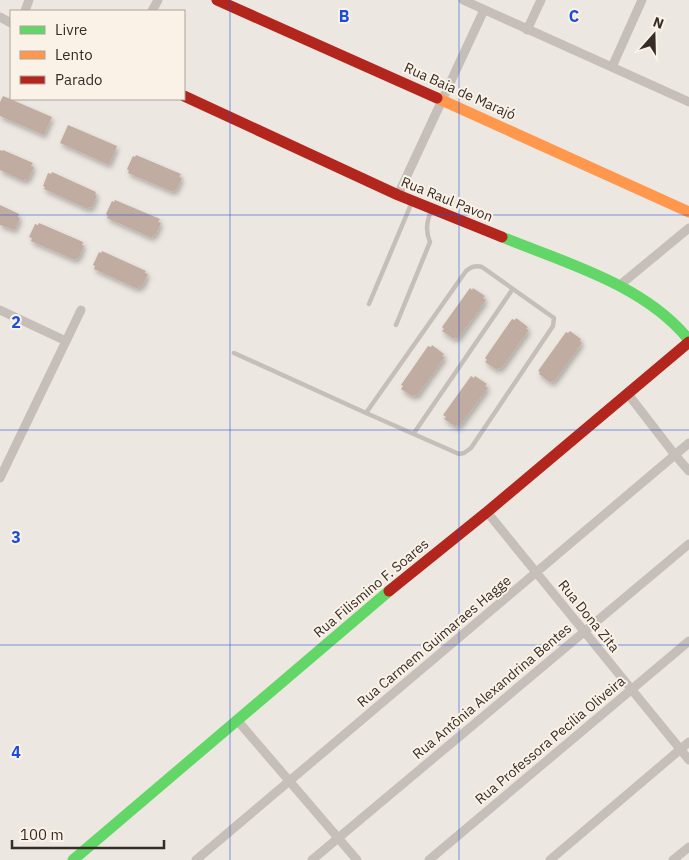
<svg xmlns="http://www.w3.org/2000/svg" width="689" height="860" viewBox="0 0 689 860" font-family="'IBM Plex Sans',sans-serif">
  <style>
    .building { fill: #c1aca1; filter: url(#shadow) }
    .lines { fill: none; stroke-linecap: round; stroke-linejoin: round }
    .lane { stroke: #c6bfb9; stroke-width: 4.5 }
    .street { stroke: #c6bfb9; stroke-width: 9 }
    .fast { stroke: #63d668; stroke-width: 11 }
    .slow { stroke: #ff974d; stroke-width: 11 }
    .jam { stroke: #b3261e; stroke-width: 11 }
    .grid { fill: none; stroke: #1d4ed8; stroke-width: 1; stroke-opacity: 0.55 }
    .labels { text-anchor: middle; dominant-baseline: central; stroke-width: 4; stroke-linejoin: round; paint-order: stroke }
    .street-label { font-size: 14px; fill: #362d27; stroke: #faf2e7 }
    .grid-label { font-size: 16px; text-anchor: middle; font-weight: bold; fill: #1d4ed8; stroke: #faf2e7; stroke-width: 4; stroke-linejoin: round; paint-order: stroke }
  </style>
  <defs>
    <filter id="shadow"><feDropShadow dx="2" dy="3.5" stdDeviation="2.5" flood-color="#0004"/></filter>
  </defs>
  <rect width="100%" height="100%" fill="#ece7e0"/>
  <!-- building -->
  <g class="building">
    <path d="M3 96 52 117 44 135 0 116V102Z"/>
    <path d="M68 125 117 146 109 165 60 143Z"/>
    <path d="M0 150 2 151 3 150 33 163 31 166 34 167 28 180 25 179 24 181 0 170Z"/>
    <path d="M136 155 181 174 179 177 182 178 176 191 174 190 173 192 128 173 129 171 127 169 133 156 135 157Z"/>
    <path d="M52 172 96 192 95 194 97 195 92 208 89 207 88 209 44 189 45 187 43 186 48 173 51 174Z"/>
    <path d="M115 200 160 219 158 222 161 223 155 236 153 235 152 238 107 218 108 216 106 214 112 201 114 202Z"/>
    <path d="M0 205 19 214 18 217 20 218 15 230 0 225Z"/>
    <path d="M39 223 83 242 82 245 84 246 78 259 76 258 75 260 31 241 32 238 29 237 35 224 38 225Z"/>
    <path d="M102 251 146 271 145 273 148 274 142 287 139 286 138 289 94 269 95 266 93 265 99 252 101 253Z"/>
    <path d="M470 288 472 290 473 288 485 296 483 298 486 300 458 339 455 337 454 339 442 331 444 329 442 327Z"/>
    <path d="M516 318 528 327 526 329 529 330 501 369 498 368 497 370 485 362 487 360 485 358 512 319 515 320Z"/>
    <path d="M570 331 581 339 580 341 582 343 554 382 552 381 551 383 539 374 540 372 538 371 566 332 568 333Z"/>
    <path d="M432 345 444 354 442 356 445 357 417 396 414 395 413 397 401 389 403 386 401 385 428 346 431 347Z"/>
    <path d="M471 376 474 378 475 376 487 384 485 386 488 388 459 427 457 425 456 427 444 419 446 417 443 415Z"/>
  </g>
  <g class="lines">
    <!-- lane -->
    <g class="lane">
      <path d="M369 304 412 202"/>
      <path d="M396 325 430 242C425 230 427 222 431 210"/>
      <path d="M234 353 366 413 466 271C471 267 475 265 482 267L554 318 553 326 471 448 464 453 459 454 366 413"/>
      <path d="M414 433 512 290"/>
    </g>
    <!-- street -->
    <g class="street">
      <path d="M463 0 689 102"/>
      <path d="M25 11 29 0"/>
      <path d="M152 11 158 0"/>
      <path d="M0 17 11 23"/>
      <path d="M527 30 541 0"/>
      <path d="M612 67 642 0"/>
      <path d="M398 195 484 10"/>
      <path d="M620 285 689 228"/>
      <path d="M0 310 66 341"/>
      <path d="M628 394 675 455 689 471"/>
      <path d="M0 478 81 310"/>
      <path d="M487 512 689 760"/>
      <path d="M237 720 357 860"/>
      <path d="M196 860 689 443"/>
      <path d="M312 860 689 544"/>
      <path d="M429 860 689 641"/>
      <path d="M550 860 689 742"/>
      <path d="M673 860 689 847"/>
    </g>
    <!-- fast -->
    <g class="fast">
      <path d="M502 237C566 263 645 285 689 340"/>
      <path d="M73 860 389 591"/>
    </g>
    <!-- slow -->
    <path class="slow" d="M437 98 689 212"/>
    <!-- jam -->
    <g class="jam">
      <path d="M217 0 437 98"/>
      <path d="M184 96 398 195 502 237"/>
      <path d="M389 591 487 512 689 342"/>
    </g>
  </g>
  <!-- grid -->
  <path class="grid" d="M230 0V860M459 0V860M0 215H689M0 430H689M0 645H689"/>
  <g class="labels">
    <!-- street labels -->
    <g class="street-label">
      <text transform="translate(460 91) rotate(24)">Rua Baia de Marajó</text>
      <text transform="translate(447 199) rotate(22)">Rua Raul Pavon</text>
      <text transform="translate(371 588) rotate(-40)">Rua Filismino F. Soares</text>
      <text transform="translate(589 616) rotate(51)">Rua Dona Zita</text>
      <text transform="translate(434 641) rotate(-40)">Rua Carmem Guimaraes Hagge</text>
      <text transform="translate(492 691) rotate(-40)">Rua Antônia Alexandrina Bentes</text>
      <text transform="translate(550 740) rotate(-40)">Rua Professora Pecília Oliveira</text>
    </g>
  </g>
  <g class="grid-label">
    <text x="344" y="22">B</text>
    <text x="574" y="22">C</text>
    <text x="16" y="328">2</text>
    <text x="16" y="543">3</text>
    <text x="16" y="758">4</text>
  </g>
  <!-- legend -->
  <rect x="10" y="10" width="175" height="90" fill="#faf2e7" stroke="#aca39a"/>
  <rect x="20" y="26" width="25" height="8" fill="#63d668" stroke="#aca39a"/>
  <text x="55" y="35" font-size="15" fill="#362d27">Livre</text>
  <rect x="20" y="51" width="25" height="8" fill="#ff974d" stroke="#aca39a"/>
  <text x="55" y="60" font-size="15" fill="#362d27">Lento</text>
  <rect x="20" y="76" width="25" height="8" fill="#b3261e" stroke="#aca39a"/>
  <text x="55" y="85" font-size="15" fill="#362d27">Parado</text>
  <!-- north arrow -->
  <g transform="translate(654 35) rotate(20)" stroke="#faf2e7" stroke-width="4" paint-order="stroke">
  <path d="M0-4L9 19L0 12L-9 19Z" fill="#362d27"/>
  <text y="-8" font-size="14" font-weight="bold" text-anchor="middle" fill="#362d27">N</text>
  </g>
  <!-- scale -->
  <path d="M12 840v8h152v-8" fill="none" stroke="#362d27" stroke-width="2.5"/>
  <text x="20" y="840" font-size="15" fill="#362d27" stroke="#faf2e7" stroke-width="4" paint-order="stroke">100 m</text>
</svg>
